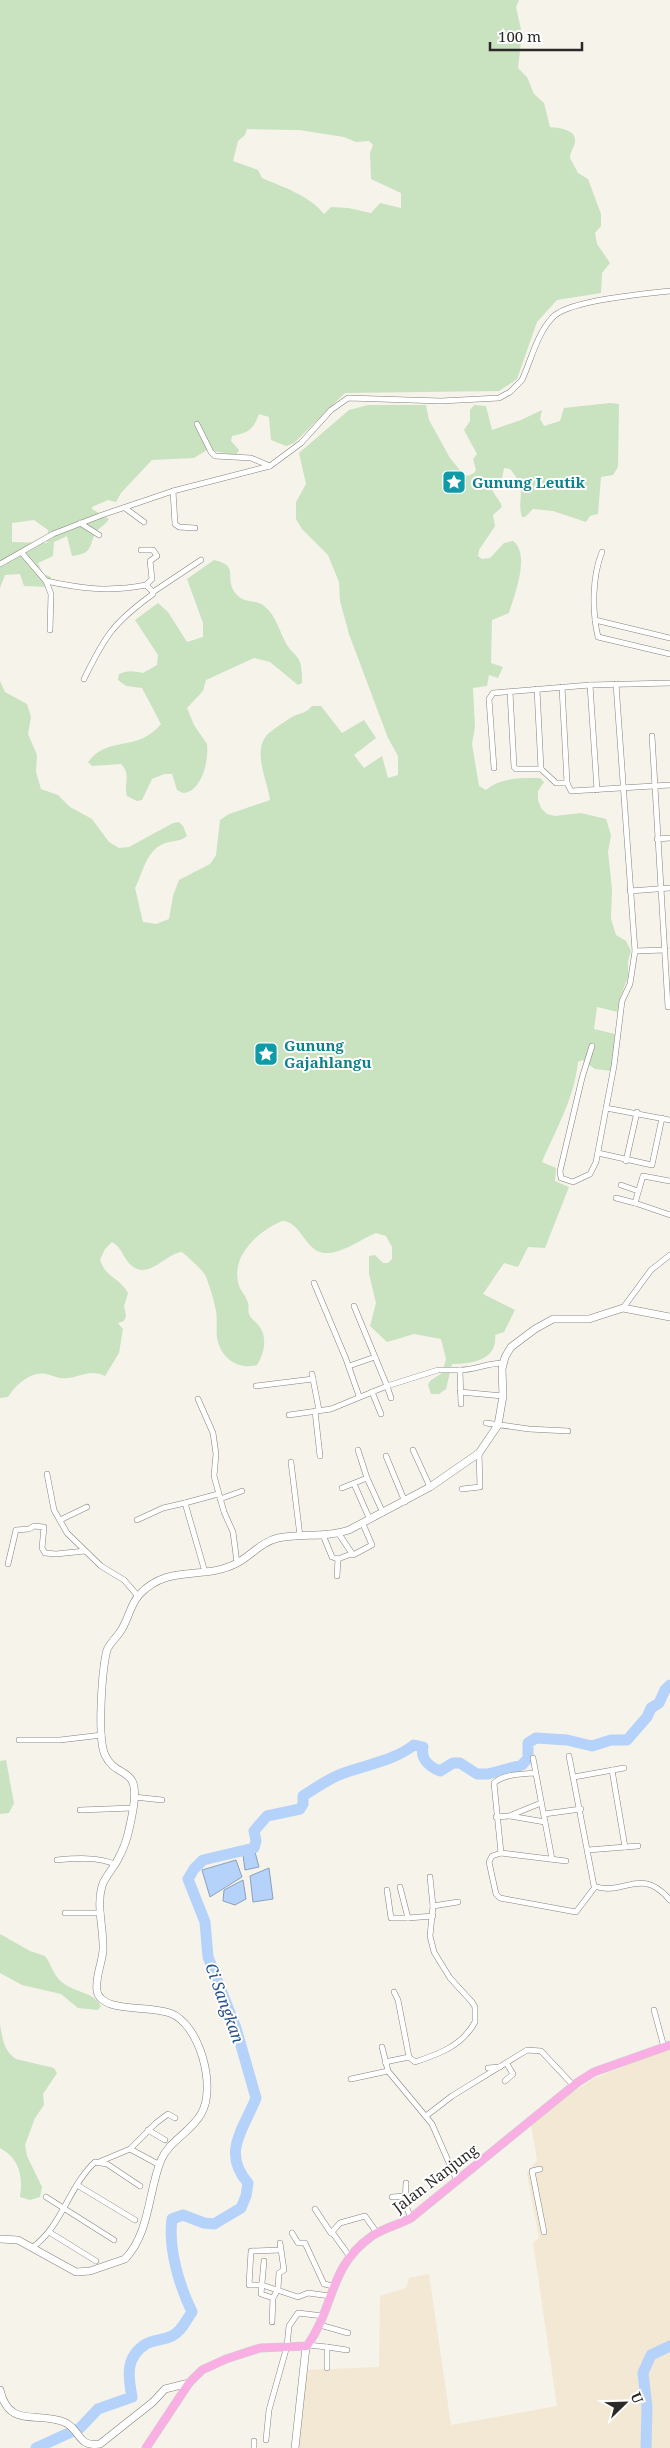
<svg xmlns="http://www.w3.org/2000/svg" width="670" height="2448" viewBox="0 0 670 2448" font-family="'Noto Serif',serif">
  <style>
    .industrial { fill: #f2e8d3 }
    .green { fill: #c9e2bf; fill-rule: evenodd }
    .water { fill: #b5d2fa; stroke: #8ca0bb }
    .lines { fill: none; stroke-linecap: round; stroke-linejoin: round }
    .river { stroke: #b5d2fa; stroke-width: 11 }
    .street-casing { stroke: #85827b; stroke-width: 6 }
    .secondary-casing { stroke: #85827b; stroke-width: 8 }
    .primary-casing { stroke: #d1d0d0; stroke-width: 9 }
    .street { stroke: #fff; stroke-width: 5 }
    .secondary { stroke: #fff; stroke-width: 7 }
    .primary { stroke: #f9afe3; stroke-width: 8 }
    .labels { text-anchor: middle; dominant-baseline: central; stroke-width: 4; stroke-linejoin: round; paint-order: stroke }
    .culture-label { font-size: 15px; font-weight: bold; fill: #0d838f; stroke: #fff; text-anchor: start }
    .street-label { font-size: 15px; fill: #2c2a28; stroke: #fff }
    .water-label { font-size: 16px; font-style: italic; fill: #24508c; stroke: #fff }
  </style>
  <rect width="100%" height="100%" fill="#f6f3eb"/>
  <!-- industrial -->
  <path class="industrial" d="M670 2048V2448H298L307 2370 379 2367 380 2296 406 2288 409 2278 429 2274 451 2425 557 2406 533 2243 539 2238 527 2174 537 2160 531 2125 568 2095 595 2078Z"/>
  <!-- green -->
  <g class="green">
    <path d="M0 0H519L516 7 522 34 518 68 527 77 534 94 544 103 550 127C558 128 577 129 575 142 574 148 570 152 570 158L578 173 588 179 601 214V226L595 233 597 244 610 263 602 273 601 293 557 300 537 322 517 379 499 391 345 393 294 443 286 446 271 440 269 417 259 414C253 430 248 433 232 436L231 441 239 450 236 455 207 450 194 458 152 460 121 493 116 502 108 500 92 507V509L109 519C106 524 102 526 98 530 87 544 96 553 72 556L67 536 54 542 53 556 38 563 43 574 51 577V587L24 586 20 574 5 575 0 588ZM247 129 299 130 344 137 356 142 369 141 373 145 370 153 371 179 401 193V208L380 203 371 213 348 208 331 207 324 214C310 196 283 187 262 178L258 170 233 161 238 141 245 135ZM34 520 48 530 47 543 12 542V523Z"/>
    <path d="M610 403 619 404 618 467 613 475 601 477 598 514 590 516 586 522 553 511 533 509 525 517H522C516 498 529 491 510 469L504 468 501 485 491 486C493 495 500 499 502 507L493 515 495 526 479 550 478 556 482 559 490 558 504 543 513 541C531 554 514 596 509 613L492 620 491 663 503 667 498 678 489 675 487 686 473 688 475 727 472 744 479 786 486 790C501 777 522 778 540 778L544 782 538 791V800L541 808 547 814 555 816 581 813 606 819 611 835 608 852 612 889 611 919 616 935 626 941 631 951 628 961V977L620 998 618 1012 597 1007 594 1029 615 1034 611 1071 595 1069 582 1060 578 1062C574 1099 556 1129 542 1162L556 1168 555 1181 569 1187 545 1248 528 1247 518 1267 504 1263 483 1294 515 1310 504 1332 495 1335C498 1360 472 1364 452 1364L446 1389 439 1394H431L428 1385 430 1381 442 1373 446 1359 441 1339 414 1334 387 1342 370 1326 376 1303 369 1274V1256L375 1255 383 1263H388L392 1259V1247L386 1236 376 1233C361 1239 342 1254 325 1253 305 1252 301 1221 282 1221 259 1231 232 1254 238 1282 239 1290 246 1295 248 1303 249 1306 248 1311 249 1314 251 1319 256 1322 259 1326 268 1337 264 1354 257 1365 240 1370 223 1360 218 1342 215 1333 218 1321 216 1311 214 1300 210 1287 206 1277 204 1271 188 1257 182 1252 166 1253 149 1280 132 1266 123 1259 123 1248 112 1242L105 1249 100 1260C106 1278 119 1277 128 1293L124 1306 126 1316 124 1321 118 1323 123 1329 119 1353 105 1376C92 1369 82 1376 68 1378 56 1379 56 1376 46 1374 30 1371 15 1386 8 1397L0 1398V681L5 692 27 704 31 717 28 734 37 755 36 772 41 789 58 795 70 807 92 819 109 842 119 848 129 847 173 823 179 822 183 826 187 836C179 843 169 840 161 845 145 854 143 873 135 888L143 922 156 924 169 919 173 896 179 880 210 864 216 855 220 820 229 814 270 800C268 782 252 752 267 735 271 730 286 721 292 717 301 712 304 715 312 706H321L342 733 364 720 376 738 354 755 364 768 382 756 388 778 398 775V756L388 738 349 634 340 601 339 582 332 565 328 555 302 529 296 519V502L306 484 299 453 349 410 368 405H426L429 420 450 458 463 474 468 476 474 473 476 470 473 459 477 454 464 430 470 421V410L474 405 486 406 492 430 521 420 542 410 540 419 544 426 560 421 564 408Z"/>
    <path d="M214 560C241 566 223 578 236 594 244 604 256 599 264 606 277 616 279 632 287 645 290 651 296 654 299 660 302 665 302 676 302 683L298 685 270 662 254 658 206 680 203 691 187 708 194 725 207 744C209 760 202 792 183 793L177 790 172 774H164L152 779 142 800 137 801 127 796C123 785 132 775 121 764L92 766 88 762C108 735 137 753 161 724L142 688 126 686 118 680 119 674C128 670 133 671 143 673L157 665 158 655 135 620 158 603 168 612 187 642 203 637V623L187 579Z"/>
    <path d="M6 1760 14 1803 9 1813 0 1814V1761Z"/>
    <path d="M0 1934 30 1951 45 1956C52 1965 53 1976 63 1983 76 1993 92 1991 101 2006L98 2010 78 2008 61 1994 22 1985 0 1973Z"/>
    <path d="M0 2025C3 2039 3 2050 16 2059L54 2068 57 2073 43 2094 44 2105 35 2118 25 2145 27 2156 42 2187 40 2197 30 2200 20 2197C23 2177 20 2159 0 2148Z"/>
  </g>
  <!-- water -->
  <g class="water">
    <path d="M255 1852 259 1867 245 1870 243 1855Z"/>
    <path d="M236 1860 242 1877 210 1897 202 1870Z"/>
    <path d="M269 1868 273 1899 253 1902 250 1876Z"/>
    <path d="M243 1880 246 1899 235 1905 223 1901 224 1890Z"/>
  </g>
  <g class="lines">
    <!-- river -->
    <g class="river">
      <path d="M36 2448 80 2428 98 2409 132 2397C128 2376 125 2357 146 2344 153 2340 164 2340 172 2336 182 2331 186 2320 192 2312 179 2285 168 2248 172 2219L183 2215 204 2223 214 2224 241 2208 246 2196 248 2183C221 2152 244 2129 256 2098L236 2028 208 1957 205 1922 188 1879 194 1869 203 1860 254 1848 256 1841 254 1831 267 1816 300 1809 303 1804V1796C316 1788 329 1778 344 1773 369 1764 393 1761 414 1745L423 1747C420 1759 430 1767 440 1771L453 1763H460L477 1774H488L522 1765 528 1758V1743L536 1738 567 1740 592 1746 611 1740H627L647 1717 651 1708 659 1703 665 1690 670 1685"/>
      <path d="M646 2448 647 2407 643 2373 651 2355 670 2346"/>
    </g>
    <!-- street casing -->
    <g class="street-casing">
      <g id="street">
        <path d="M197 424 211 452 215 456 251 458 270 466"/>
        <path d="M173 491 175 524 179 527 195 528"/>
        <path d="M125 508 144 522"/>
        <path d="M80 523 99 535"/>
        <path d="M141 550H153L157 556 150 561 152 579 146 585 153 592"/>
        <path d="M602 552C592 577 592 611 598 637L670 654"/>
        <path d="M22 553 46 581 51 594 50 630"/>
        <path d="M0 564 53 534 102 515 173 491 270 466 301 443 331 410 348 398 441 401 499 398 510 392 522 380C531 360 537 334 552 318 567 300 645 294 670 291"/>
        <path d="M46 581C83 589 109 592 146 585"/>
        <path d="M595 620 670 638"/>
        <path d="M84 679C105 636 113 623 153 594V592L201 560"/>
        <path d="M590 685 597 790"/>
        <path d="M562 687 567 783 571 791 670 785"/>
        <path d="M537 689 541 769"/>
        <path d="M510 692 514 767 516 769H541"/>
        <path d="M652 736 668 1007"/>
        <path d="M494 768 489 699 493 693 590 685 670 683"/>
        <path d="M541 769 556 783H567"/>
        <path d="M657 839 670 838"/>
        <path d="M630 891 670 888"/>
        <path d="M635 951 665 950"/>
        <path d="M592 1046 582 1078 560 1171 561 1178 573 1182 590 1174 596 1162 614 1066 622 1001 630 984 635 951 616 684"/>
        <path d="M606 1108 670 1120"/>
        <path d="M598 1153 652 1165 662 1118"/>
        <path d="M626 1161 637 1112"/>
        <path d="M670 1181 643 1176 635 1203 670 1215"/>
        <path d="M621 1185 638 1191"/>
        <path d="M616 1198 635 1203"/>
        <path d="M314 1283 346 1359 359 1396"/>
        <path d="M354 1306 387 1386 438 1370H460"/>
        <path d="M623 1308 651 1270 670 1255"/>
        <path d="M349 1366 375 1357"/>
        <path d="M312 1374 319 1410"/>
        <path d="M256 1386 313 1379"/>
        <path d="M372 1392 381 1414"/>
        <path d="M460 1392 503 1396"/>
        <path d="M198 1399 213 1433 216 1454 214 1476 224 1512 233 1532 237 1563"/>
        <path d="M461 1404 460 1370C475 1370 487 1363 503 1363"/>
        <path d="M315 1411 320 1456"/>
        <path d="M289 1415 331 1409 387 1386 391 1398"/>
        <path d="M486 1423 529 1429 568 1431"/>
        <path d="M358 1450 367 1478 383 1513"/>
        <path d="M413 1450 430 1487"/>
        <path d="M386 1456 405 1502"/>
        <path d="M291 1462 300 1536"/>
        <path d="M47 1474 54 1510 67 1533 101 1566 124 1580 138 1596"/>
        <path d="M355 1486 370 1520"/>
        <path d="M342 1488 367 1478"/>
        <path d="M462 1489 480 1487 479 1453"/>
        <path d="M220 1499 242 1491"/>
        <path d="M60 1520 87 1507"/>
        <path d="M137 1520 163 1508 185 1503"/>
        <path d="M339 1534 353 1555 372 1545 363 1524"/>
        <path d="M323 1535 332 1557 338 1559 351 1554"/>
        <path d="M8 1564 16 1530 29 1529 34 1526 44 1527 42 1548 45 1553 56 1554 85 1551"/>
        <path d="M205 1572 185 1503 218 1494"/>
        <path d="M337 1576 338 1559"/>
        <path d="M19 1740H60L102 1735"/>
        <path d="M569 1756 594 1886C625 1897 640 1865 670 1900"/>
        <path d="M533 1758 552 1859"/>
        <path d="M612 1770 625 1847"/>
        <path d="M574 1777 624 1768"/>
        <path d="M134 1797 162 1800"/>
        <path d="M80 1810 133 1808"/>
        <path d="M544 1814 581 1809"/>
        <path d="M510 1816 545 1822"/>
        <path d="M496 1817 509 1816 541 1803"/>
        <path d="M588 1850 638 1846"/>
        <path d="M501 1853 494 1783C503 1774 523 1774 535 1773"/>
        <path d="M57 1860C77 1858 97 1857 115 1864"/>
        <path d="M566 1861 501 1853 492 1856 489 1862 496 1894 500 1898 576 1912 595 1887"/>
        <path d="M400 1887 408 1918 433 1916"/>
        <path d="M387 1890 391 1918H408"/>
        <path d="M433 1906 458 1902"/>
        <path d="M65 1913H101"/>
        <path d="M654 2010 664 2047"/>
        <path d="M382 2047 388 2071 432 2124 457 2181"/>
        <path d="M409 2057 415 2062C439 2054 462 2046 475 2022V2007L472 2002 450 1978 434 1952 430 1936 433 1906 430 1877"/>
        <path d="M385 2062 409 2057 398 2000 394 1992"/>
        <path d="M488 2068 500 2067"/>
        <path d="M351 2079 388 2071"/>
        <path d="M505 2081 513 2074 507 2064"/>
        <path d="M426 2116 452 2096 527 2050 541 2051 573 2085"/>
        <path d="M148 2130 165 2140"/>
        <path d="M130 2149 156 2123 168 2114 175 2118"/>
        <path d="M99 2162 130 2149 156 2163"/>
        <path d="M540 2169 532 2171 544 2232"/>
        <path d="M406 2183 405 2204 411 2218"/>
        <path d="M77 2185 135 2220"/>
        <path d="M46 2197 114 2240"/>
        <path d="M392 2197 405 2196"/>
        <path d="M315 2209 331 2233 340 2223 365 2216 377 2233"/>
        <path d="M49 2232 96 2261"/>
        <path d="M332 2232 350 2257"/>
        <path d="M292 2233 298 2243H305L324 2284 333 2286"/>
        <path d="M33 2247C62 2226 69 2186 95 2162L107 2164 140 2186"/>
        <path d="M280 2250 251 2251 249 2285H262L298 2297 308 2293 330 2296"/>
        <path d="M264 2261 261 2294 273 2298"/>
        <path d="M272 2322 273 2298 278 2289 279 2273 284 2270 280 2243"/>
        <path d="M320 2325 348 2333"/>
        <path d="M308 2345 327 2347V2368"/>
        <path d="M327 2347 347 2350"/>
        <path d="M266 2440 269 2410 287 2346 289 2326 298 2313 323 2316"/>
        <path d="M254 2441V2448"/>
      </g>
    </g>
    <!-- secondary casing -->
    <g class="secondary-casing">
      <g id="secondary">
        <path d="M0 2239 18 2240 76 2272 90 2271 125 2259C150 2233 148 2192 161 2160 169 2141 191 2132 201 2114 217 2088 200 2024 170 2013 151 2007 129 2010 110 2004 104 2001 98 1998 97 1991 95 1977 102 1964 103 1950 104 1930 96 1906 102 1886 105 1876 115 1867 119 1857 127 1843 130 1826 133 1810 141 1763 117 1781 105 1755 97 1738 102 1669 107 1650 110 1643 116 1638 120 1632 128 1621 130 1605 139 1595 168 1563 204 1581 237 1563 252 1555 261 1542 278 1538 302 1533 326 1538 349 1530L430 1487 479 1453 498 1425 503 1396 502 1369 505 1357 511 1347 535 1329 553 1319H589L623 1308 670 1317"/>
        <path d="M0 2390C9 2429 37 2411 64 2422 81 2429 77 2448 100 2444L153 2402 165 2389 189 2383"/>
        <path d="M295 2448 306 2347"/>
      </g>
    </g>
    <!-- primary casing -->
    <g class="primary-casing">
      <path id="primary" d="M146 2448 189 2383 202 2370 226 2359 260 2348 307 2346C335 2307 328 2267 372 2236 384 2228 398 2225 411 2218L578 2082 594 2072 670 2045"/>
    </g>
    <!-- street -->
    <use href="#street" class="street"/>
    <!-- secondary -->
    <use href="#secondary" class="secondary"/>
    <!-- primary -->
    <use href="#primary" class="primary"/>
  </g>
  <!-- icons -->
  <defs>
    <g id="sight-square" transform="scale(1.25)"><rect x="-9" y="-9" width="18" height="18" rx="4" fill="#0f9aa8" stroke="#fff"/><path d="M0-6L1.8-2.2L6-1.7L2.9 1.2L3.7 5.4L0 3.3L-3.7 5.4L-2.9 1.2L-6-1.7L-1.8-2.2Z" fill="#fff"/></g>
  </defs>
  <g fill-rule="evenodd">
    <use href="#sight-square" x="454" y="482"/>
    <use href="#sight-square" x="266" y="1054"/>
  </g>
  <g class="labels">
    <!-- culture labels -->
    <g class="culture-label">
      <text x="472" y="482">Gunung Leutik</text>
      <text x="284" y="1045">Gunung<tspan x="284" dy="17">Gajahlangu</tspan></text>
    </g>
    <!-- street labels -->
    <g class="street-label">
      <text transform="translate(435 2178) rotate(-37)">Jalan Nanjung</text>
    </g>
    <!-- water labels -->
    <g class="water-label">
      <text transform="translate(225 2003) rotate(70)">Ci Sangkan</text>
    </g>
  </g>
  <!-- north arrow -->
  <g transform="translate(625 2403) rotate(67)" stroke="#ffffff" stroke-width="4" paint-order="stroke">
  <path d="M0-4L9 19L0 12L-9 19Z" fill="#2c2a28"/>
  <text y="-8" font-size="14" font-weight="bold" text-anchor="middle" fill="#2c2a28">U</text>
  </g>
  <!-- scale -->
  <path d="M490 42v8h92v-8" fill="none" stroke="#2c2a28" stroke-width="2.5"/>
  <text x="498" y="42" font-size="15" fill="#2c2a28" stroke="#ffffff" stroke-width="4" paint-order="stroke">100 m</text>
</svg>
